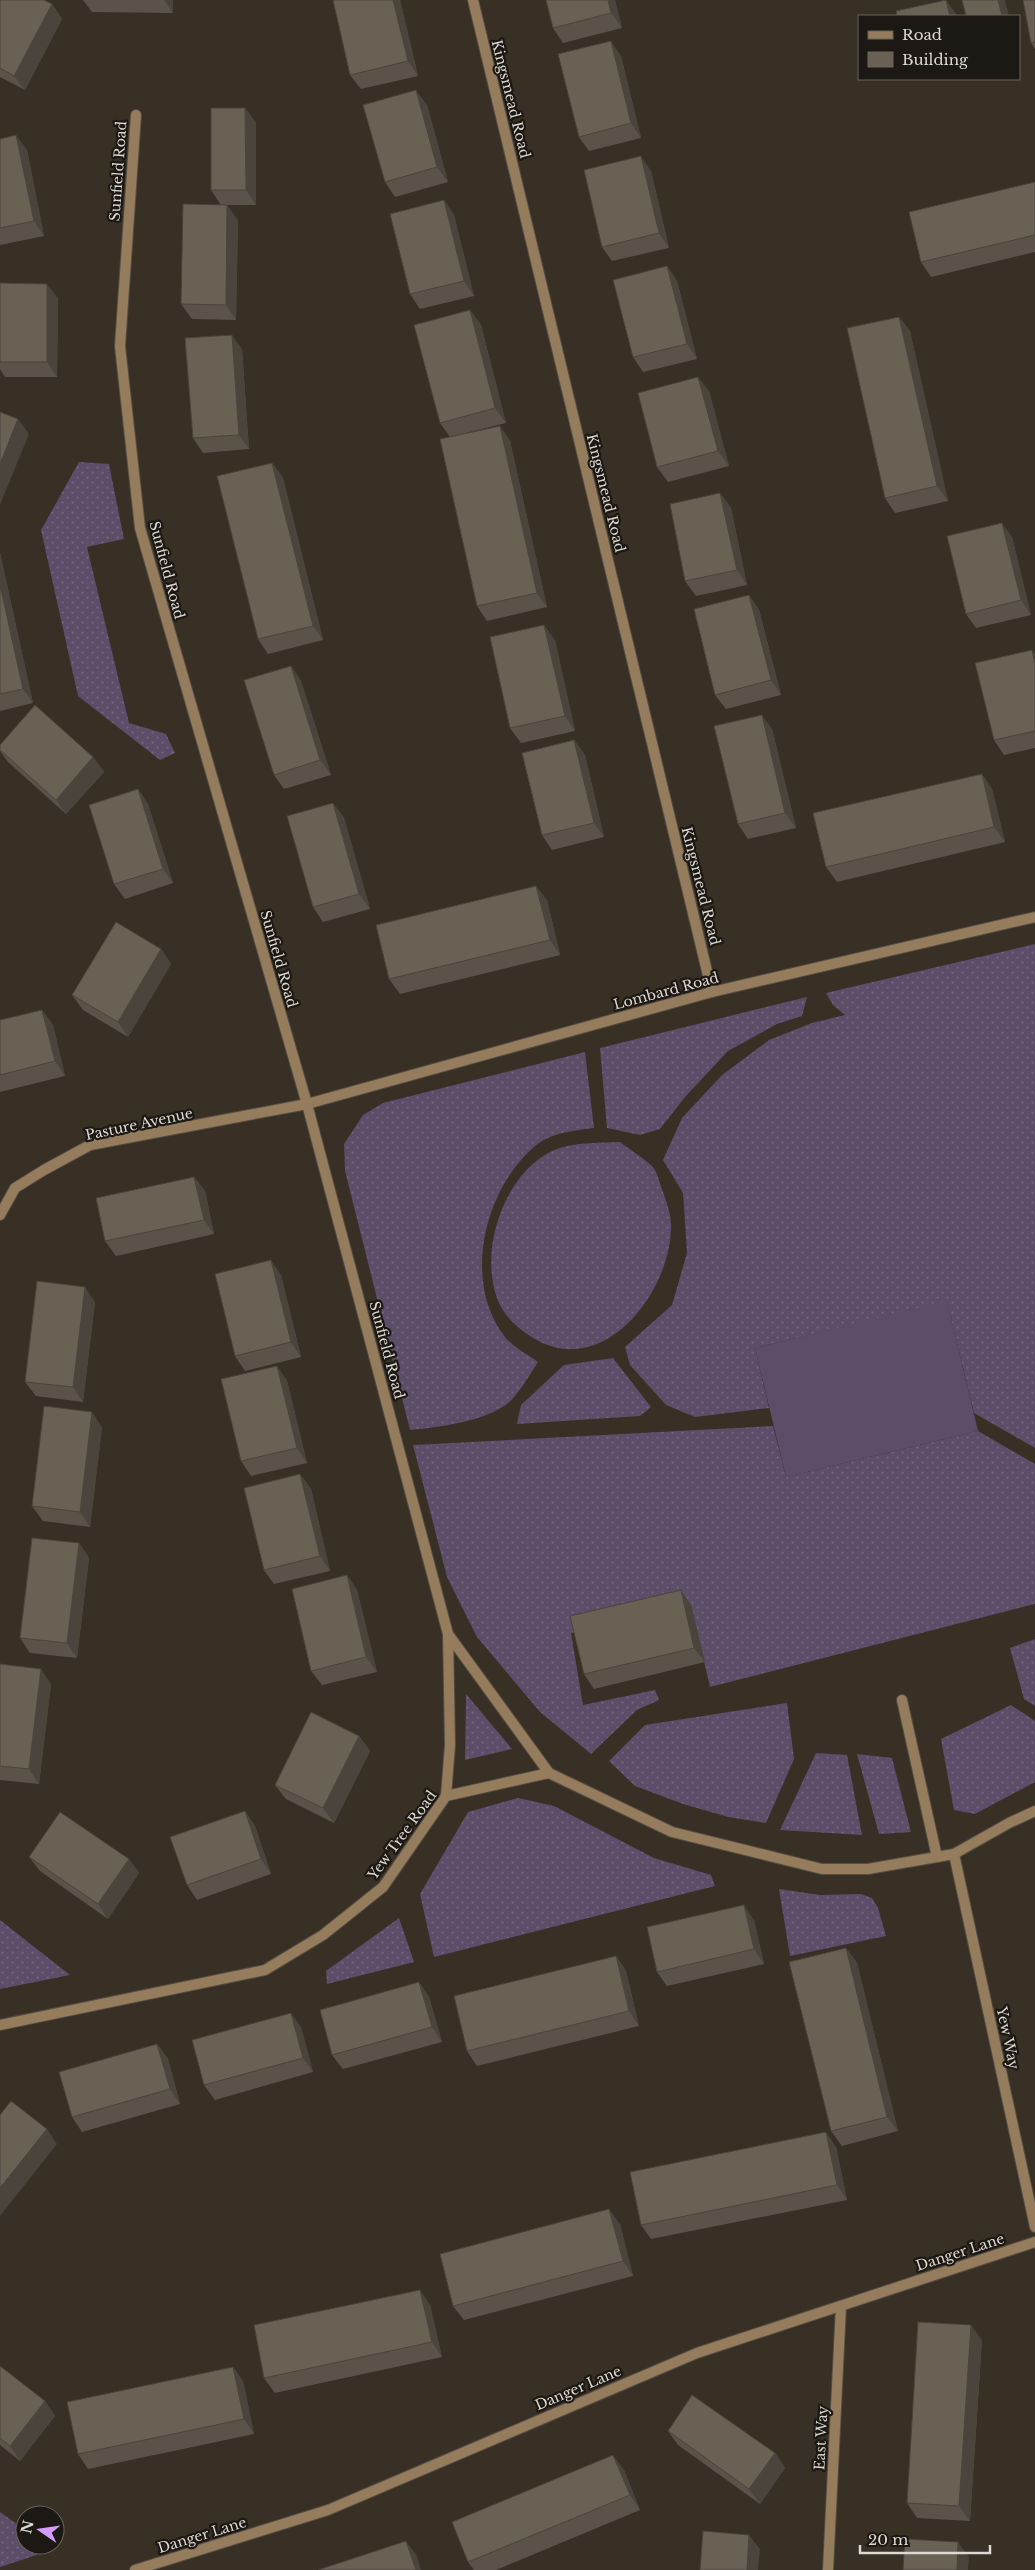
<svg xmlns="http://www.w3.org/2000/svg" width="1035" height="2570" viewBox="0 0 1035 2570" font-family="'Libre Baskerville',serif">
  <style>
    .grass { fill: url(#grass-dots) }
    .pitch { fill: #5c4d68 }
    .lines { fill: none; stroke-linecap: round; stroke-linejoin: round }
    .service-casing { stroke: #564d44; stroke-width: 12 }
    .minor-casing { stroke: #564d44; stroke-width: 12 }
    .service { stroke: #947c5d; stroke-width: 10 }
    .minor { stroke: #947c5d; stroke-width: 10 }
    .wall { fill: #5b5349 }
    .shaded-wall { fill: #4a443c }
    .building { fill: #6a6155; stroke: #4a443c }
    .labels { text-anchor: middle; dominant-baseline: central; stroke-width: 4.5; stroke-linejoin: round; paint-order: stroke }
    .street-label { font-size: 14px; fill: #ddd8d1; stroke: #1c1813 }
  </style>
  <defs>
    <pattern id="grass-dots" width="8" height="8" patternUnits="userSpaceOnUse" patternTransform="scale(1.25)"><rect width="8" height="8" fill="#5c4d68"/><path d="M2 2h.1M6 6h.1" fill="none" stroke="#73667d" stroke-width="1.8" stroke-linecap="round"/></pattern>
  </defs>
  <rect width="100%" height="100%" fill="#382f25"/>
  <!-- grass -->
  <g class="grass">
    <path d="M79 462 109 464 124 539 87 547 129 723 166 734 175 753 160 760 78 696 41 530Z"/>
    <path d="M1035 944V1448L974 1413 947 1302 755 1348 769 1408 695 1417 666 1405 630 1365 625 1347 672 1305 687 1253 683 1193 663 1160 682 1118 722 1075 769 1040 812 1023 845 1015 833 1005 826 993Z"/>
    <path d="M807 997 802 1016 777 1024 728 1051 685 1097 660 1129 640 1135 607 1128 600 1048Z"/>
    <path d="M585 1052 594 1128C573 1131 551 1132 534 1147 484 1190 462 1282 505 1337 513 1347 528 1355 538 1362 530 1374 523 1387 514 1397 494 1421 439 1427 410 1430L345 1171 344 1144 363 1115 383 1103Z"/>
    <path d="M620 1142C630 1150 644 1158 653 1167 658 1173 660 1185 663 1192 667 1203 672 1217 671 1229 669 1297 598 1385 527 1334 505 1318 495 1303 492 1276 486 1230 512 1164 560 1148 578 1142 601 1143 620 1142Z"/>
    <path d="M613 1358 651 1407 640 1416 517 1424 521 1405 564 1365Z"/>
    <path d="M773 1426 786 1477 978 1431 1035 1464V1604L710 1687 691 1605 571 1633 583 1705 655 1690 659 1700 637 1710 591 1754 540 1712 477 1637 447 1577 413 1445Z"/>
    <path d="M1035 1639V1706L1024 1699 1010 1648Z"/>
    <path d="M466 1694 512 1749 465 1760Z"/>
    <path d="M787 1703 794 1759 766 1823 728 1817 683 1804 635 1786 609 1761 645 1725Z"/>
    <path d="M1011 1705 1035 1721V1782L975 1814 954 1810 941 1739Z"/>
    <path d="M816 1753 847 1755 862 1835 780 1830Z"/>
    <path d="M857 1754 892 1758 911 1832 879 1834Z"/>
    <path d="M518 1798 554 1806 654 1858 711 1875 715 1886 434 1957 420 1894 468 1812Z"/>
    <path d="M779 1889 820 1895 861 1894 872 1898 878 1908 886 1936 790 1956Z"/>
    <path d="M399 1918 414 1962 327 1984 326 1971Z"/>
    <path d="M0 1920 70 1975 0 1989Z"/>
    <path d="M0 2512 25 2530V2545H45L52 2550 0 2567Z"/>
  </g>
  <!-- pitch -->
  <path class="pitch" d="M947 1301 978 1431 786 1477 755 1348Z"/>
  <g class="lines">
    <!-- service casing -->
    <g class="service-casing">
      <path id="service" d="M902 1700 937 1857"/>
    </g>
    <!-- minor casing -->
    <g class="minor-casing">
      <g id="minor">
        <path d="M473 0 712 992"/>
        <path d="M136 115 120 346 140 528 307 1104 448 1634 549 1773"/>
        <path d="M0 1215 15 1188 44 1170 90 1145 307 1104 712 992 1035 917"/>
        <path d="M446 1796 450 1745 448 1634"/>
        <path d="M954 1854 1035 2227"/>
        <path d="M0 2025 265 1970 323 1935 383 1887 446 1796 549 1773 672 1832 822 1869H868L954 1854 1009 1823 1035 1811"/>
        <path d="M135 2570 328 2510 697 2353 1035 2242"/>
        <path d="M828 2570 841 2306"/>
      </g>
    </g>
    <!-- service -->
    <use href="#service" class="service"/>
    <!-- minor -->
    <use href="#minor" class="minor"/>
  </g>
  <!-- wall -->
  <g class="wall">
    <path d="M0 0 52 4 62 19 25 90 0 77Z"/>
    <path d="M83 0H173V13L92 12Z"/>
    <path d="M400 0 418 76 361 89 350 75Z"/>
    <path d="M546 0H615L622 28 563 43 553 28Z"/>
    <path d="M1035 0V49L1031 43Z"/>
    <path d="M621 56 641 138 589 151 579 137Z"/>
    <path d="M427 105 448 182 395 197 385 182Z"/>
    <path d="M245 108 256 123V205H221L211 190Z"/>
    <path d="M0 139 27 150 44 236 0 245Z"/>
    <path d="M651 171 669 248 612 261 602 247Z"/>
    <path d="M1035 182V252L931 277 921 262Z"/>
    <path d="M444 200 454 215 474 296 420 309 410 294Z"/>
    <path d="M238 220 236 320 192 319 181 304Z"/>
    <path d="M667 266 677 281 697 359 643 372 633 357Z"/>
    <path d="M0 283 58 298 57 377H5L0 369Z"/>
    <path d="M470 310 481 325 506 423 458 435 500 426 510 441 547 607 487 621 477 606 450 437 440 423Z"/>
    <path d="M899 317 910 331 948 501 895 513 885 498Z"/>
    <path d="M242 349 249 449 203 453 193 438Z"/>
    <path d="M709 391 729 466 668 482 657 467Z"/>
    <path d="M272 463 283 478 323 640 268 654 258 639Z"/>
    <path d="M720 493 731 508 747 585 696 596 685 581Z"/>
    <path d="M1012 537 1031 615 976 628 966 614Z"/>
    <path d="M0 553 33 703 0 711Z"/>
    <path d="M749 595 759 610 781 695 726 709 715 695Z"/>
    <path d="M555 640 575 731 521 743 510 728Z"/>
    <path d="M1035 654V748L1004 755 994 740Z"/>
    <path d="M291 666 301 681 331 775 284 789 274 775Z"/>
    <path d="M772 729 796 828 748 839 738 824Z"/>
    <path d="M574 740 585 755 604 837 552 850 542 835Z"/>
    <path d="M0 745 93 757 104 772 66 814 8 762 0 751Z"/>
    <path d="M982 774 992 789 1005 842 837 882 826 867Z"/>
    <path d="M138 789 148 804 173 883 125 899 114 884Z"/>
    <path d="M333 803 344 818 370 909 323 922 313 907Z"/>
    <path d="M547 900 560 955 400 994 389 979Z"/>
    <path d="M161 949 171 964 128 1037 83 1010 72 995Z"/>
    <path d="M42 1010 53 1025 65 1076 0 1092V1020Z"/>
    <path d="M194 1177 205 1191 214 1234 116 1256 105 1241Z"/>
    <path d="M281 1275 301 1357 245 1371 235 1356Z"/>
    <path d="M95 1302 83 1402 36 1396 25 1382Z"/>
    <path d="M277 1366 287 1381 307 1463 251 1476 241 1461Z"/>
    <path d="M102 1427 90 1527 43 1521 32 1506Z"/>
    <path d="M300 1474 311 1489 330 1571 274 1584 264 1570Z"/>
    <path d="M79 1543 89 1558 77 1658 30 1653 20 1638Z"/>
    <path d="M347 1575 357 1590 377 1672 322 1685 311 1671Z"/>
    <path d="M691 1605 705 1662 594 1689 584 1674Z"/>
    <path d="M0 1664 51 1684 39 1784 0 1780Z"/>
    <path d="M359 1736 370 1751 334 1823 286 1799 275 1785Z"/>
    <path d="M245 1811 255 1826 271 1874 197 1900 187 1885Z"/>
    <path d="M29 1857 129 1859 139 1873 108 1919 40 1871Z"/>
    <path d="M754 1920 764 1964 667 1986 657 1972Z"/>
    <path d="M846 1948 857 1963 898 2131 842 2146 831 2131Z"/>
    <path d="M616 1956 626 1971 639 2026 477 2066 467 2051Z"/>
    <path d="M419 1982 429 1997 442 2042 343 2069 332 2055Z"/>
    <path d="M301 2027 313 2072 215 2100 204 2085Z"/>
    <path d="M157 2044 168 2059 180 2104 82 2132 72 2117Z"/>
    <path d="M836 2147 847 2200 651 2239 641 2225Z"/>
    <path d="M620 2224 633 2276 464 2320 453 2306Z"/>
    <path d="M430 2305 442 2357 275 2393 264 2378Z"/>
    <path d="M982 2340 970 2521 917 2518 907 2503Z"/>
    <path d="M0 2366 45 2401 55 2416 20 2461 0 2445Z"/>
    <path d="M233 2367 243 2381 254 2434 88 2469 78 2454Z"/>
    <path d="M668 2431 775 2453 785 2468 760 2504 678 2445Z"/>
    <path d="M624 2470 640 2510 496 2570H474L468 2562Z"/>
  </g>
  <!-- shaded-wall -->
  <g class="shaded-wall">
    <path d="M164 0H173V13Z"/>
    <path d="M393 0H400L418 76 408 61Z"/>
    <path d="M608 0H615L622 28 611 13Z"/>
    <path d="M946 0 957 15V16H950Z"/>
    <path d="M998 0H1005L1009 16H1002Z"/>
    <path d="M52 4 62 19 25 90 14 76Z"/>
    <path d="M611 41 621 56 641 138 631 123Z"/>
    <path d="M416 90 427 105 448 182 437 167Z"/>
    <path d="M245 108 256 123V205L246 190Z"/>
    <path d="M16 135 27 150 44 236 34 221Z"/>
    <path d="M641 156 651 171 669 248 659 233Z"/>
    <path d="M444 200 454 215 474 296 464 281Z"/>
    <path d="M227 205 238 220 236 320 226 305Z"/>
    <path d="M667 266 677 281 697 359 687 344Z"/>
    <path d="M47 284 58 298 57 377 47 362Z"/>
    <path d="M470 310 481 325 506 423 495 408Z"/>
    <path d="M899 317 910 331 948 501 937 486Z"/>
    <path d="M232 335 242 349 249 449 239 435Z"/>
    <path d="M698 377 709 391 729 466 718 451Z"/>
    <path d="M18 419 29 434 0 505V464Z"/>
    <path d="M500 426 510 441 547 607 537 593Z"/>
    <path d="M272 463 283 478 323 640 313 626Z"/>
    <path d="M720 493 731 508 747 585 737 570Z"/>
    <path d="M1002 523 1012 537 1031 615 1021 600Z"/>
    <path d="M0 553 33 703 23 689 0 585Z"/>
    <path d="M749 595 759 610 781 695 771 680Z"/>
    <path d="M544 625 555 640 575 731 565 716Z"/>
    <path d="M1032 650 1035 654V664Z"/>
    <path d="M291 666 301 681 331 775 320 760Z"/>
    <path d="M762 715 772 729 796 828 785 813Z"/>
    <path d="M574 740 585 755 604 837 594 823Z"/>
    <path d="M93 757 104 772 66 814 56 800Z"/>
    <path d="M982 774 992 789 1005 842 994 827Z"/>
    <path d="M138 789 148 804 173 883 163 869Z"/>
    <path d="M333 803 344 818 370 909 359 894Z"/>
    <path d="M536 886 547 900 560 955 550 940Z"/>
    <path d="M161 949 171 964 128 1037 118 1022Z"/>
    <path d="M42 1010 53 1025 65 1076 55 1061Z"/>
    <path d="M194 1177 205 1191 214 1234 204 1220Z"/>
    <path d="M271 1260 281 1275 301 1357 291 1342Z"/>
    <path d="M85 1287 95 1302 83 1402 73 1387Z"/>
    <path d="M277 1366 287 1381 307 1463 297 1448Z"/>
    <path d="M92 1412 102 1427 90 1527 80 1512Z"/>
    <path d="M300 1474 311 1489 330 1571 320 1556Z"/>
    <path d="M79 1543 89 1558 77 1658 67 1643Z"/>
    <path d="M347 1575 357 1590 377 1672 366 1657Z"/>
    <path d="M681 1590 691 1605 705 1662 694 1648Z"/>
    <path d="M41 1669 51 1684 39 1784 29 1769Z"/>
    <path d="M359 1736 370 1751 334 1823 323 1808Z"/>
    <path d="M245 1811 255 1826 271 1874 261 1859Z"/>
    <path d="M129 1859 139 1873 108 1919 98 1904Z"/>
    <path d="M744 1905 754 1920 764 1964 754 1949Z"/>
    <path d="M846 1948 857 1963 898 2131 887 2117Z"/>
    <path d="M616 1956 626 1971 639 2026 629 2011Z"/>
    <path d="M419 1982 429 1997 442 2042 432 2027Z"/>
    <path d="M291 2013 301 2027 313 2072 303 2058Z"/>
    <path d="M157 2044 168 2059 180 2104 170 2089Z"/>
    <path d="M47 2129 57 2144 0 2216V2188Z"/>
    <path d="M826 2132 836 2147 847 2200 837 2185Z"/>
    <path d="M609 2209 620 2224 633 2276 623 2261Z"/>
    <path d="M420 2290 430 2305 442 2357 432 2342Z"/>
    <path d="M971 2325 982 2340 970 2521 959 2506Z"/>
    <path d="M233 2367 243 2381 254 2434 244 2419Z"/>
    <path d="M45 2401 55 2416 20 2461 10 2446Z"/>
    <path d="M775 2453 785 2468 760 2504 749 2489Z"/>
    <path d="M613 2455 624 2470 640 2510 630 2495Z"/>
    <path d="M749 2535 760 2549 758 2570H747Z"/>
    <path d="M406 2541 417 2556 421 2570H416Z"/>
    <path d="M958 2542 969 2557 968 2570H957Z"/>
  </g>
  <!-- building -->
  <g class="building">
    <path d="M0 0H44L52 4 14 76 0 68Z"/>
    <path d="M333 0H393L408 61 350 75Z"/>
    <path d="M546 0H608L611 13 553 28Z"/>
    <path d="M946 0 950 16H897L896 11Z"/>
    <path d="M962 0H998L1002 16H966Z"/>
    <path d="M1023 0H1035V42L1031 43Z"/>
    <path d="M611 41 631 123 579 137 558 54Z"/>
    <path d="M416 90 437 167 385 182 363 105Z"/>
    <path d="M211 108H245L246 190H211Z"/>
    <path d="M16 135 34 221 0 228V139Z"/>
    <path d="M641 156 659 233 602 247 584 170Z"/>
    <path d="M1035 182V235L921 262 909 212Z"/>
    <path d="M444 200 464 281 410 294 390 214Z"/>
    <path d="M183 204 227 205 226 305 181 304Z"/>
    <path d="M667 266 687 344 633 357 613 280Z"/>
    <path d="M0 283 47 284V362H0Z"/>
    <path d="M470 310 495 408 440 423 414 325Z"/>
    <path d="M899 317 937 486 885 498 847 328Z"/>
    <path d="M232 335 239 435 193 438 185 338Z"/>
    <path d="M698 377 718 451 657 467 638 393Z"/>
    <path d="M0 412 18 419 0 464Z"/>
    <path d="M500 426 537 593 477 606 440 439Z"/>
    <path d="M272 463 313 626 258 639 217 476Z"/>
    <path d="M720 493 737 570 685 581 670 504Z"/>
    <path d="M1002 523 1021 600 966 614 947 536Z"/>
    <path d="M0 585 23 689 0 694Z"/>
    <path d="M749 595 771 680 715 695 694 609Z"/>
    <path d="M544 625 565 716 510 728 490 637Z"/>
    <path d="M1032 650 1035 664V731L994 740 975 663Z"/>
    <path d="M291 666 320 760 274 775 244 680Z"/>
    <path d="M35 705 93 757 56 800 0 750V745Z"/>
    <path d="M762 715 785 813 738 824 714 726Z"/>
    <path d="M574 740 594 823 542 835 522 753Z"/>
    <path d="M982 774 994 827 826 867 813 813Z"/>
    <path d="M138 789 163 869 114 884 89 805Z"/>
    <path d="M333 803 359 894 313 907 287 816Z"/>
    <path d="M536 886 550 940 389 979 376 925Z"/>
    <path d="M116 922 161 949 118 1022 72 995Z"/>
    <path d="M42 1010 55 1061 0 1075V1020Z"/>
    <path d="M194 1177 204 1220 105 1241 96 1198Z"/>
    <path d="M271 1260 291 1342 235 1356 215 1274Z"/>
    <path d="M37 1281 85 1287 73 1387 25 1382Z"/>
    <path d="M277 1366 297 1448 241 1461 221 1379Z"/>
    <path d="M44 1406 92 1412 80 1512 32 1506Z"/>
    <path d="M300 1474 320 1556 264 1570 244 1488Z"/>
    <path d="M32 1538 79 1543 67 1643 20 1638Z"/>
    <path d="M347 1575 366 1657 311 1671 292 1589Z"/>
    <path d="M681 1590 694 1648 584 1674 570 1616Z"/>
    <path d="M0 1664 41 1669 29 1769 0 1766Z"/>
    <path d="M311 1712 359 1736 323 1808 275 1785Z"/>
    <path d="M245 1811 261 1859 187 1885 170 1837Z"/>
    <path d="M60 1812 129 1859 98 1904 29 1857Z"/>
    <path d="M744 1905 754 1949 657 1972 647 1927Z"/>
    <path d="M846 1948 887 2117 831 2131 789 1962Z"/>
    <path d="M616 1956 629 2011 467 2051 454 1996Z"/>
    <path d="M419 1982 432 2027 332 2055 320 2010Z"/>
    <path d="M291 2013 303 2058 204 2085 192 2040Z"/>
    <path d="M157 2044 170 2089 72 2117 59 2072Z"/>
    <path d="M11 2101 47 2129 0 2188V2115Z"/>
    <path d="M826 2132 837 2185 641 2225 630 2172Z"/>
    <path d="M609 2209 623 2261 453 2306 440 2254Z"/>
    <path d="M420 2290 432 2342 264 2378 254 2325Z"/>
    <path d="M918 2322 971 2325 959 2506 907 2503Z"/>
    <path d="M0 2366 45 2401 10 2446 0 2438Z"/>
    <path d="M233 2367 244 2419 78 2454 67 2402Z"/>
    <path d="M692 2395 775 2453 749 2489 668 2431Z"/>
    <path d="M613 2455 630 2495 468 2562 452 2522Z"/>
    <path d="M703 2531 749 2535 747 2570H700Z"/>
    <path d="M905 2539 958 2542 957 2570H903Z"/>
    <path d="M406 2541 416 2570H318Z"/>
  </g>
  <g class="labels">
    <!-- street labels -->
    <g class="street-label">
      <text transform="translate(511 99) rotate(76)">Kingsmead Road</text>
      <text transform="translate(118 171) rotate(-86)">Sunfield Road</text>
      <text transform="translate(606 493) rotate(76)">Kingsmead Road</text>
      <text transform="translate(167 570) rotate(75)">Sunfield Road</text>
      <text transform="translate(701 886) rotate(76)">Kingsmead Road</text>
      <text transform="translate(279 959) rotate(74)">Sunfield Road</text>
      <text transform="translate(666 991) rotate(-15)">Lombard Road</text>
      <text transform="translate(139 1124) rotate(-12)">Pasture Avenue</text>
      <text transform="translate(387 1350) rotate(75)">Sunfield Road</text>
      <text transform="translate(402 1835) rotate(-54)">Yew Tree Road</text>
      <text transform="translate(1008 2038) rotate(78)">Yew Way</text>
      <text transform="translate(960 2252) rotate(-18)">Danger Lane</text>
      <text transform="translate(578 2388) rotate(-23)">Danger Lane</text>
      <text transform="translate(821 2438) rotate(-87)">East Way</text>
      <text transform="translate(202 2535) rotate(-17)">Danger Lane</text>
    </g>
  </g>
  <!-- legend -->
  <rect x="858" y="15" width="162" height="65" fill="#1c1813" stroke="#69655f"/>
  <rect x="868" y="31" width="25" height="8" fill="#947c5d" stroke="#69655f"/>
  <text x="902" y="40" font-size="15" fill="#ddd8d1">Road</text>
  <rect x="868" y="52" width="25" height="15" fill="#6a6155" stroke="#69655f"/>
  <text x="902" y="65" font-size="15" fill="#ddd8d1">Building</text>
  <!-- north arrow -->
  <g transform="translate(40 2530) rotate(283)"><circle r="24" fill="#1c1813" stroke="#69655f"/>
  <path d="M0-4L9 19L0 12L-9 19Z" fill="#d39cfc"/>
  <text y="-8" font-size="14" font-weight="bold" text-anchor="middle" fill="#ddd8d1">N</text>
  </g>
  <!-- scale -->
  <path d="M860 2545v8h130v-8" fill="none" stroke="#ddd8d1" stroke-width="2.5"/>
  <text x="868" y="2545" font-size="15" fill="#ddd8d1" stroke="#1c1813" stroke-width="4" paint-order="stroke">20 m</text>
</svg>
